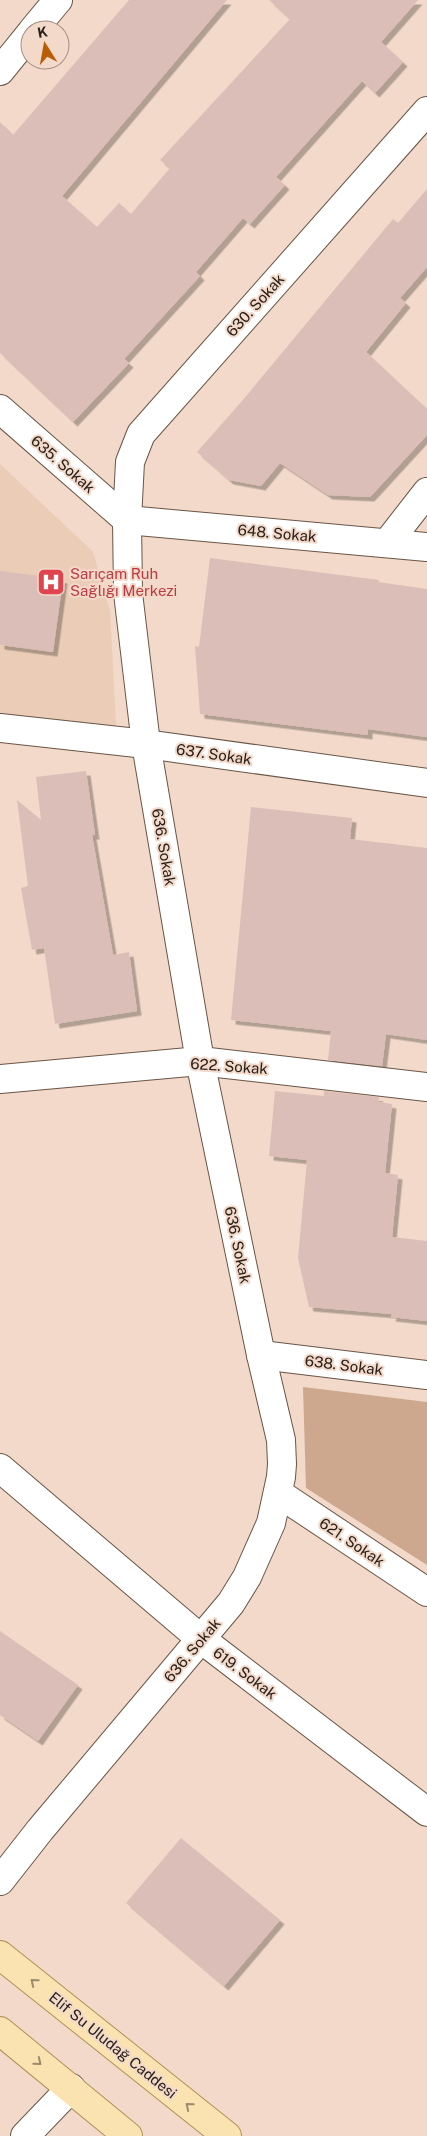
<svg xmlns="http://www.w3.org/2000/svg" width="427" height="2136" viewBox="0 0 427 2136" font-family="'Public Sans',sans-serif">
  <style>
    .built { fill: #eaccb7 }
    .green { fill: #cda88e }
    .building { fill: #dcbeb8; filter: url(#shadow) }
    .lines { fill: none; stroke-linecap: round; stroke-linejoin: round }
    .minor-casing { stroke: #695547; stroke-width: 30 }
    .major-casing { stroke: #af9259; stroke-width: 30 }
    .minor { stroke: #fff; stroke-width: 28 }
    .major { stroke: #fae3b0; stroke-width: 28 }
    .oneway { stroke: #9c8b6c }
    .labels { text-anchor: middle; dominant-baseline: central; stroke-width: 4; stroke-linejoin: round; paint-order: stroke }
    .street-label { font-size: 15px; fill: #29201a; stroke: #f2d9c9 }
    .health-label { font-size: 15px; fill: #be3a42; stroke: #f2d9c9; text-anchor: start }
  </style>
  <defs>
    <filter id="shadow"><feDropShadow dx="4.5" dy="4.5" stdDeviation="0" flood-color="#0004"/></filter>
  </defs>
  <rect width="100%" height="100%" fill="#f2d9c9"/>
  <!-- built -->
  <path class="built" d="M0 464 93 552 110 611 116 726 0 714Z"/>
  <!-- green -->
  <path class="green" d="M303 1387 427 1402V1565L306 1488Z"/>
  <!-- building -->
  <g class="building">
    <path d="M129 0H227L62 196 97 227 119 203 131 214 170 168 160 160 290 19 269 0H418L381 42 403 62 375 93 362 81 276 177 285 185 250 224 243 218 196 272 200 276 124 359 129 363 73 422 0 353V122L13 135Z"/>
    <path d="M427 189V267L400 298 406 303 366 352 427 409V435L370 497 328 495 280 463 261 486 229 480 197 452 242 401 393 219 398 223Z"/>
    <path d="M210 558 379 580 378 582 427 589V737L368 729V735L200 714 195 646 199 647Z"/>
    <path d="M0 571 63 579 53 652 0 645Z"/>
    <path d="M86 771 95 835H92L113 955 129 952 137 1011 55 1024 44 948 32 950 21 888 28 886 17 800 41 820 36 777Z"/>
    <path d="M251 807 352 818 350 839 427 848V1040L386 1034 382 1066 328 1060 331 1031 231 1020Z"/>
    <path d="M275 1091 324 1096V1091L379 1097 378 1102 392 1104 385 1173 398 1175 392 1237 427 1241V1321L391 1317 392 1314 309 1307 298 1258 307 1160 269 1156Z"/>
    <path d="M0 1631 78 1685 38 1741 0 1715Z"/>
    <path d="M181 1838 280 1920 224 1986 126 1903Z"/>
  </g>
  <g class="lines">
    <!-- minor casing -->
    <g class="minor-casing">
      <g id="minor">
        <path d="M33 30 58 0"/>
        <path d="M0 71 30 34"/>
        <path d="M0 409 127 520"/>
        <path d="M127 520 427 547"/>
        <path d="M388 542 427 492"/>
        <path d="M0 728 146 744 427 783"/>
        <path d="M0 1079 200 1061 427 1087"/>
        <path d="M261 1355 427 1375"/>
        <path d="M0 1468 201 1639 427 1812"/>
        <path d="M278 1493 427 1592"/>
        <path d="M0 1881 40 1830 231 1603 247 1577 271 1523 281 1477 282 1464 281 1440 261 1355 200 1061 146 744 128 593 127 520 130 462 141 434 427 111"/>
        <path d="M25 2136 71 2088"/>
      </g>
    </g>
    <!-- major casing -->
    <g class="major-casing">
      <g id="major">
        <path d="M0 1955 227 2136"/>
        <path d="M0 2031 128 2136"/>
      </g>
    </g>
    <!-- minor -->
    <use href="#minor" class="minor"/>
    <!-- major -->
    <use href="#major" class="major"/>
  </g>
  <!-- one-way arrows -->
  <defs><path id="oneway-chevron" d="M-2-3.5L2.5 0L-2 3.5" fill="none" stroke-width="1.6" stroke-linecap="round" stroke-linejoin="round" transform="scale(1.25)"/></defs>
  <g class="oneway">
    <use href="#oneway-chevron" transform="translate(34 1982) rotate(-141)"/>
    <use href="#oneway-chevron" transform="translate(38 2062) rotate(39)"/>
    <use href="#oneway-chevron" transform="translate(189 2106) rotate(-141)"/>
  </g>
  <!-- icons -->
  <defs>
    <g id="hospital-square" transform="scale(1.4375)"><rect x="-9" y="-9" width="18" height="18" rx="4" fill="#e0444e" stroke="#f2d9c9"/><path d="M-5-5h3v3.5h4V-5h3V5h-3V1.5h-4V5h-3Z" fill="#fff"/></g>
  </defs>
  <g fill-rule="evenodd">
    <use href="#hospital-square" x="51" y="582"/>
  </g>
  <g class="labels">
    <!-- street labels -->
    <g class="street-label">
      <text transform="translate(255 305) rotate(-48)">630. Sokak</text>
      <text transform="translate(63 464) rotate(41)">635. Sokak</text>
      <text transform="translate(277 533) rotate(5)">648. Sokak</text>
      <text transform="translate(214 754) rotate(8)">637. Sokak</text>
      <text transform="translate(164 847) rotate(80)">636. Sokak</text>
      <text transform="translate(229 1066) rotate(4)">622. Sokak</text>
      <text transform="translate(238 1245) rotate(78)">636. Sokak</text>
      <text transform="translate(344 1365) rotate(7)">638. Sokak</text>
      <text transform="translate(352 1542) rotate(34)">621. Sokak</text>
      <text transform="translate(192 1650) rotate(-50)">636. Sokak</text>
      <text transform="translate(245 1673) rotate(37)">619. Sokak</text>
      <text transform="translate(113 2045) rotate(39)">Elif Su Uludağ Caddesi</text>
    </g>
    <!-- health labels -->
    <g class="health-label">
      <text x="70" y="573">Sarıçam Ruh<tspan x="70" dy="17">Sağlığı Merkezi</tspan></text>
    </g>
  </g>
  <!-- north arrow -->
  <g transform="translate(45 45) rotate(349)"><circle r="24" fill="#f2d9c9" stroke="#a28f83"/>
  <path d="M0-4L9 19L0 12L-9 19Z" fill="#b95c05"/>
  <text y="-8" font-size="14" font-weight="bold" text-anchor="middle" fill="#29201a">K</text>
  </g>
</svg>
